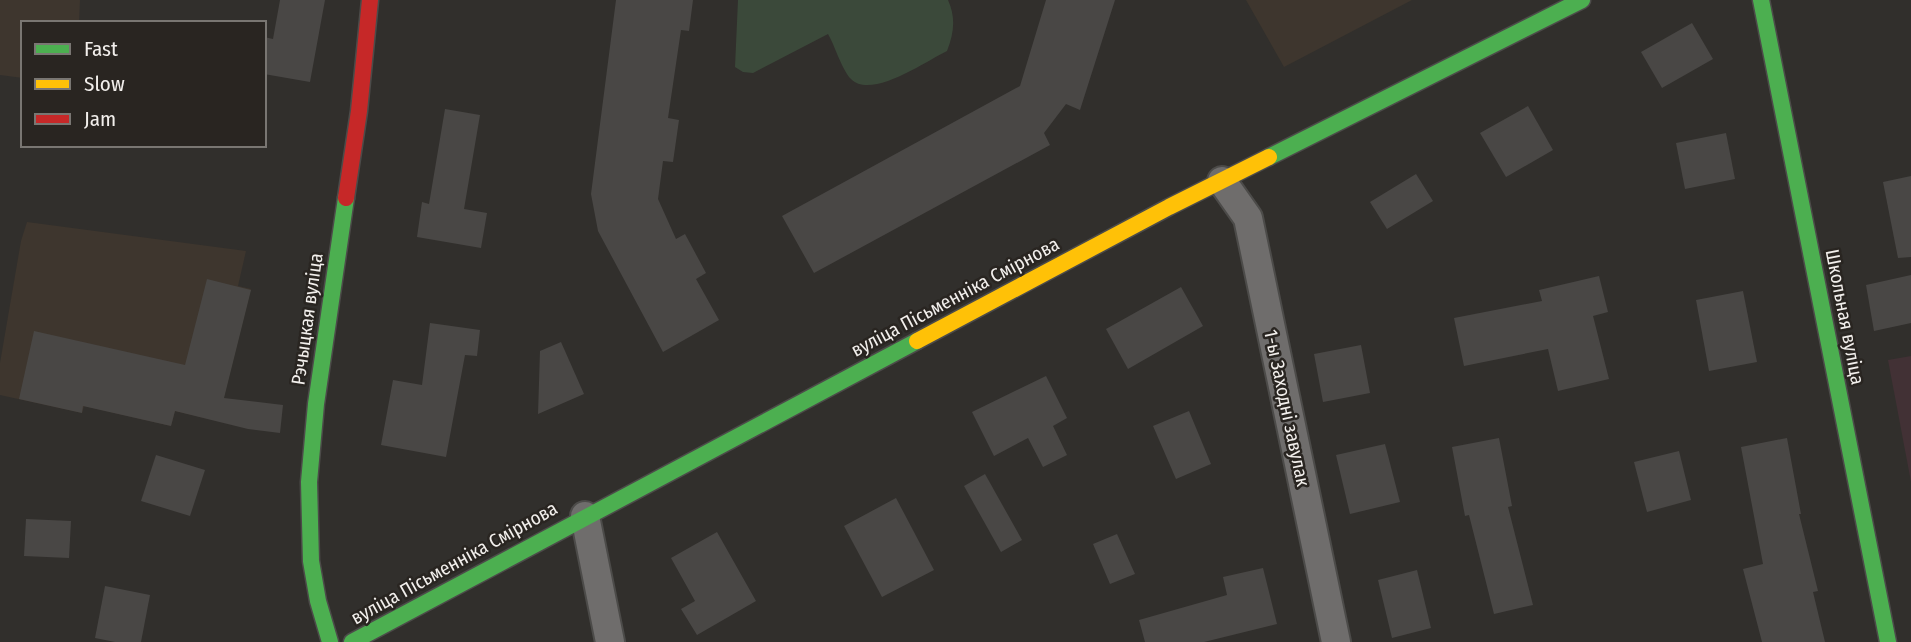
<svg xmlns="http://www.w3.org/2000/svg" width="1911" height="642" viewBox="0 0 1911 642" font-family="'Fira Sans Condensed',sans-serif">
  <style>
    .built { fill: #3e362e }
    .medical { fill: #423135 }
    .green { fill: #3b493a }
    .building { fill: #494745 }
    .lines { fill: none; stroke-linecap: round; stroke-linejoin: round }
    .street-casing { stroke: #4c4b49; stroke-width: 32 }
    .fast-casing { stroke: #4c4b49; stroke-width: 19 }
    .slow-casing { stroke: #4c4b49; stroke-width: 19 }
    .jam-casing { stroke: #4c4b49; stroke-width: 19 }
    .street { stroke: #6f6d6c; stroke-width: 28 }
    .fast { stroke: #4caf50; stroke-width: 16 }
    .slow { stroke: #ffc107; stroke-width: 16 }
    .jam { stroke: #c62828; stroke-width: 16 }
    .labels { text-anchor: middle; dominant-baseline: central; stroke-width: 5; stroke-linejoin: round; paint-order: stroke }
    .street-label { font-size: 19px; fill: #f2efec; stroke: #292521 }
  </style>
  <rect width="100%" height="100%" fill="#312f2c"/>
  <!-- built -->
  <g class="built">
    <path d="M0 0H80L79 23H23V78L0 75Z"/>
    <path d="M1246 0H1412L1284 67Z"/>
    <path d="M27 222 246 251 238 286 251 289 218 421 175 411 171 426 84 406 82 413 0 395V363L21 241Z"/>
  </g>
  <!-- medical -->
  <path class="medical" d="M1911 356V482L1888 360Z"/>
  <!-- green -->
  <path class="green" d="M738 0H948C956 18 954 33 947 51 926 61 871 100 851 79 842 70 835 46 828 34L753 73 743 72 735 67Z"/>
  <!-- building -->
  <g class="building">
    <path d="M280 0H325L310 82 264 74V37L273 39Z"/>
    <path d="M616 0H693L689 31 681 30 668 118 679 120 673 162 663 161 658 199 676 239 685 234 706 273 696 279 719 320 663 352 598 231 591 194Z"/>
    <path d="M1046 0H1115L1080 110 1066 104 1044 133 1050 145 814 273 782 216 1020 86Z"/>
    <path d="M1692 23 1713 59 1662 88 1641 52Z"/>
    <path d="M1528 106 1553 150 1506 177 1480 133Z"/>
    <path d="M445 109 480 115 464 209 487 213 481 248 417 237 422 202 429 204Z"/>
    <path d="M1726 133 1735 179 1685 189 1676 143Z"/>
    <path d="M1416 174 1433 201 1387 229 1370 202Z"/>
    <path d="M1911 176V257L1898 258 1883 182Z"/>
    <path d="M1911 275V323L1874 331 1866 285Z"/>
    <path d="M1599 276 1608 312 1593 316 1609 379 1558 391 1548 349 1464 366 1454 318 1542 301 1539 290Z"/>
    <path d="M207 279 251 290 224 398 283 405 280 433 248 429 175 411 171 426 83 406 82 413 19 399 34 331 185 365Z"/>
    <path d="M1181 287 1203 326 1128 369 1106 329Z"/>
    <path d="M1743 291 1757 362 1709 371 1696 300Z"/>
    <path d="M430 323 480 330 477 356 465 355 446 457 381 445 393 380 422 385Z"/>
    <path d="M561 342 584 394 538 414 540 351Z"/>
    <path d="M1361 345 1370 393 1323 402 1314 354Z"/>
    <path d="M1046 376 1067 418 1053 426 1067 455 1043 467 1028 438 994 456 972 412Z"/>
    <path d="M1189 411 1211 464 1176 479 1153 426Z"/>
    <path d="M1499 438 1512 506 1508 507 1533 605 1494 614 1469 515 1465 516 1452 447Z"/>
    <path d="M1787 438 1801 514H1799L1818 591 1813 592 1825 642H1762L1743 569 1763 564 1741 447Z"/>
    <path d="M1385 444 1400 502 1350 514 1336 455Z"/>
    <path d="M1679 451 1691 500 1647 512 1634 462Z"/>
    <path d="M156 455 205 470 190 516 141 501Z"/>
    <path d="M985 474 1022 540 1001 552 964 486Z"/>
    <path d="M896 498 934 570 882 597 844 526Z"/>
    <path d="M26 519 71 521 69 558 24 556Z"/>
    <path d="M717 532 756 601 697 635 681 609 695 601 671 558Z"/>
    <path d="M1117 534 1135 574 1110 584 1093 544Z"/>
    <path d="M1263 568 1277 624 1204 642H1145L1139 620 1227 595 1223 577Z"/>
    <path d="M1417 570 1431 628 1392 638 1378 580Z"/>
    <path d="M105 586 150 595 141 642H115L95 638Z"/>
  </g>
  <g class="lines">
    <!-- street casing -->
    <g class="street-casing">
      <g id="street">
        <path d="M1222 181 1248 218 1336 642"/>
        <path d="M585 516 610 642"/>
      </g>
    </g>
    <!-- fast casing -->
    <g class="fast-casing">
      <g id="fast">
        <path d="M1761 0 1888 642"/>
        <path d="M1269 157 1582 0"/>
        <path d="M330 642 318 601 311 561 309 482 316 404 346 198"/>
        <path d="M352 642 917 341"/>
      </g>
    </g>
    <!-- slow casing -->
    <g class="slow-casing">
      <path id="slow" d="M917 341 1169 207 1269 157"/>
    </g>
    <!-- jam casing -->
    <g class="jam-casing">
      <path id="jam" d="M346 198 359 111 370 0"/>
    </g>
    <!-- street -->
    <use href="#street" class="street"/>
    <!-- fast -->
    <use href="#fast" class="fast"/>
    <!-- slow -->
    <use href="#slow" class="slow"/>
    <!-- jam -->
    <use href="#jam" class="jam"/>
  </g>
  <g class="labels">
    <!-- street labels -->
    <g class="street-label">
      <text transform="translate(955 297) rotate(-28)">вуліца Пісьменніка Смірнова</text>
      <text transform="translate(1845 317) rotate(79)">Школьная вуліца</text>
      <text transform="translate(307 319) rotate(-82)">Рэчыцкая вуліца</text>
      <text transform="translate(1287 408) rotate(78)">1-ы Заходні завулак</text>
      <text transform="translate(454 563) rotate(-29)">вуліца Пісьменніка Смірнова</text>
    </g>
  </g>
  <!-- legend -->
  <rect x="21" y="21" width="245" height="126" fill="#292521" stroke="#797672" stroke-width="2"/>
  <rect x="35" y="44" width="35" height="10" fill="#4caf50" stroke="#797672" stroke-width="2"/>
  <text x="84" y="56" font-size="21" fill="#f2efec">Fast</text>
  <rect x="35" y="79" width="35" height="10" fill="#ffc107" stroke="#797672" stroke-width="2"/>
  <text x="84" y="91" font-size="21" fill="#f2efec">Slow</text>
  <rect x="35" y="114" width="35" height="10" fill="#c62828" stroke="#797672" stroke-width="2"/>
  <text x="84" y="126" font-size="21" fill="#f2efec">Jam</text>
</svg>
